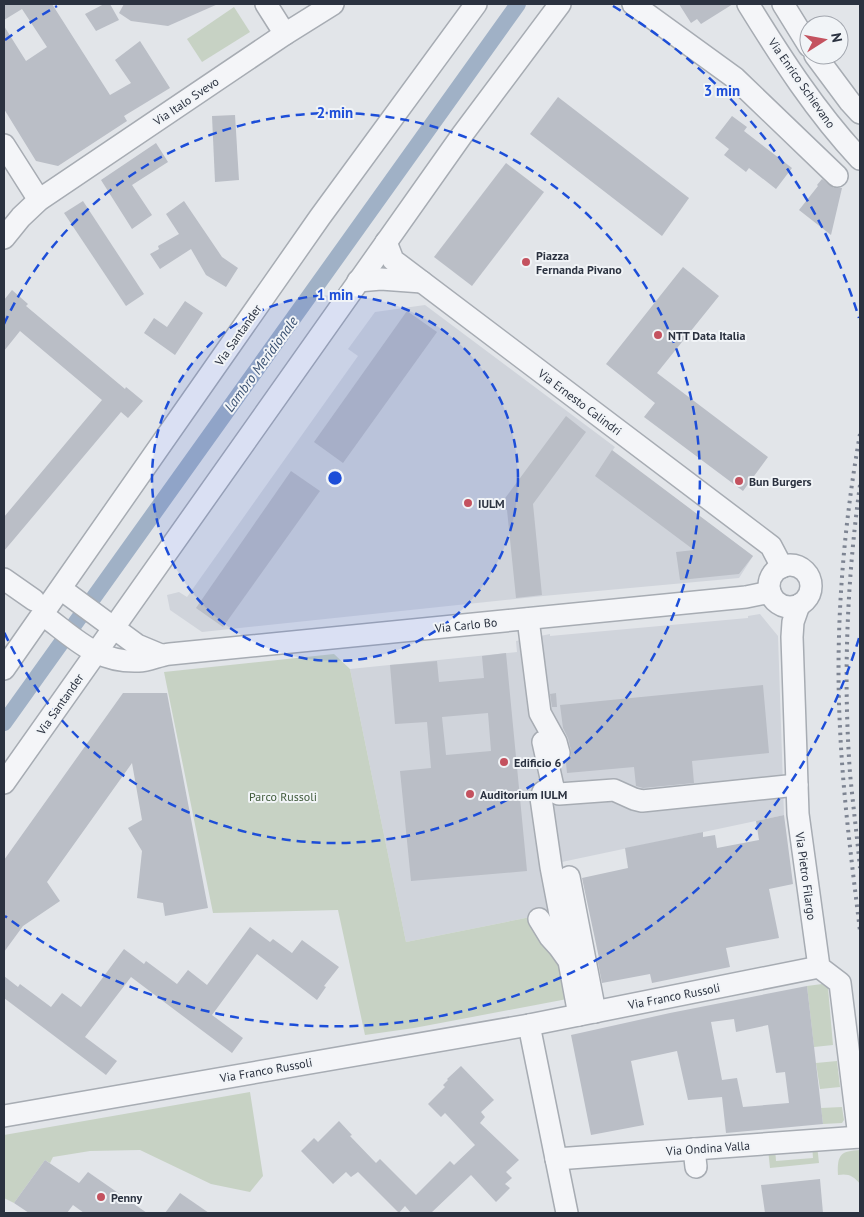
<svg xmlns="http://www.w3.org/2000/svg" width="864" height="1217" viewBox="0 0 864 1217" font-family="'PT Sans',sans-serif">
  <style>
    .built { fill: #d0d4db }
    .green { fill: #c7d2c4 }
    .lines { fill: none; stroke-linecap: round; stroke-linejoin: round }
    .canal { stroke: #a0b1c6; stroke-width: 16 }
    .building { fill: #babec6; fill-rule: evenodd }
    .minor-casing { stroke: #a7acb3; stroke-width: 24 }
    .minor { stroke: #f4f5f8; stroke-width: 21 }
    .rail { stroke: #7d8492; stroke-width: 4; stroke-dasharray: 2.5 5; stroke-linecap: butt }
    .ring { fill: none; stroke: #1d4ed8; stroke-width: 2.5; stroke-dasharray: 9 6 }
    .poi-dot { fill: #c4525f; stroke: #f1f4f7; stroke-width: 2 }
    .labels { text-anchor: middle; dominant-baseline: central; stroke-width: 4; stroke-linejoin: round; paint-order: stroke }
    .street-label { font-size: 12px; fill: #2b3240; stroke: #f1f4f7 }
    .poi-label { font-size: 12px; font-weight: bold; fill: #2b3240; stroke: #f1f4f7; text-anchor: start }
    .park-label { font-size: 12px; fill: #3f5a3a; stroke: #f1f4f7 }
    .water-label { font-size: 14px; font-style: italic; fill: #395071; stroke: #f1f4f7 }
    .centre { fill: #1d4ed8; stroke: #f1f4f7; stroke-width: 2.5 }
    .ring-label { font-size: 15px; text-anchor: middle; font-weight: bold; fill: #1d4ed8; stroke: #f1f4f7; stroke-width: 4; stroke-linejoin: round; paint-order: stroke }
  </style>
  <rect width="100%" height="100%" fill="#e2e5e9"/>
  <!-- built -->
  <g class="built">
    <path d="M425 305 615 447 612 451 753 556 739 578 543 596 202 632 170 610 167 595 179 592 187 597 358 356 348 349 375 312Z"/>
    <path d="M760 614 778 636 784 815 557 863 566 910 406 942 350 669 517 652 516 641 550 634V636L748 618V616Z"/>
  </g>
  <!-- green -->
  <g class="green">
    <path d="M234 7 250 32 202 62 187 39Z"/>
    <path d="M334 654 350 669 406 942 566 910 583 996 414 1028 365 1035 338 910 213 913 164 672Z"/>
    <path d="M822 984 828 988 833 1045 814 1047 807 986Z"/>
    <path d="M837 1061 840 1087 820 1089 816 1063Z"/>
    <path d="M250 1092 263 1176 250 1192 211 1184 140 1150 90 1151 53 1157 50 1163 45 1160 14 1203 4 1198V1135Z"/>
    <path d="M842 1107 844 1120 842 1123 823 1124 821 1108Z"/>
    <path d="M812 1145H817L819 1163 770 1168 768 1149 775 1148 776 1161 813 1158Z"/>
    <path d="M860 1150V1184C854 1176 848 1173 838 1175 837 1154 841 1151 860 1150Z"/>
  </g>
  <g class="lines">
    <!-- canal -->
    <path class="canal" d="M4 723 518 4"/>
  </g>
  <!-- building -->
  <g class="building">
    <path d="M4 4H52L110 95 131 83 115 60 140 41 170 88 124 116 127 121 58 166 36 161 4 109V26L26 61 47 47 22 9 4 20Z"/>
    <path d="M104 4H110L119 20 96 31 85 14Z"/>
    <path d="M124 4H218L168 26 131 21 119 13Z"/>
    <path d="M679 4H733L701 24 697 19 691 23Z"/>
    <path d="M558 97 689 198 662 236 530 134Z"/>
    <path d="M235 115 239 180 215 182 212 116Z"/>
    <path d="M732 116 747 127 744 131 792 168 776 189 749 168 746 172 724 155 729 149 715 138Z"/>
    <path d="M156 143 168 162 132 185 152 215 132 229 101 180Z"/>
    <path d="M506 163 544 192 472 286 434 257Z"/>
    <path d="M822 179 834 188H842L831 235 799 210 818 186 817 185Z"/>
    <path d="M83 201 144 294 126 306 64 213Z"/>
    <path d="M184 201 222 257 238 268 226 287 206 275 191 249 160 269 150 254 159 249 158 246 179 234 166 214Z"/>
    <path d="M683 267 719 296 657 373 768 457 743 491 644 417 655 403 606 364Z"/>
    <path d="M12 290 28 304 26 306 125 389 126 387 143 401 128 418 121 412 4 551V517L102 400 20 331 4 351V300Z"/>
    <path d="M185 301 203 313 175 355 144 333 154 318 167 327Z"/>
    <path d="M407 311 437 332 343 463 314 442Z"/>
    <path d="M566 416 586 432 533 504 542 595 516 598 507 510 500 505Z"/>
    <path d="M612 450 753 556 739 574 680 580 676 552 694 550 595 476Z"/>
    <path d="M291 471 320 491 223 627 196 608Z"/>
    <path d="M506 653 527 871 411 881 400 771 431 768 427 722 395 724 390 665 437 661 439 682 484 678 482 656ZM488 713 491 751 446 755 442 717Z"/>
    <path d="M763 685 769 753 692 761 694 783 643 788 636 786 634 767 567 773 566 763 571 757V750L568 738 563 728 560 705Z"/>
    <path d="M123 693H167L208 908 165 916 163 903 137 898 142 851 128 828 142 820 132 763 47 882 60 901 23 926 4 952V860Z"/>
    <path d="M556 693 557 707H552L550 694Z"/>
    <path d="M784 815 793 884 769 889 779 938 726 948 730 967 652 983 650 974 602 983 597 958H599L582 878 628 868 625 848 703 832V837L715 835 717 848 759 840 756 821Z"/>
    <path d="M250 927 270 942 273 939 292 953 302 940 339 967 324 986 326 987 317 1000 257 954 212 1015 243 1038 232 1053 131 977 85 1037 117 1061 106 1075 4 998V976L18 987 20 984 51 1007 62 993 81 1007 124 949 144 964 146 961 177 984 188 970 207 985Z"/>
    <path d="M807 986 823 1124 726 1133 722 1097 688 1100 677 1051 631 1061 644 1125 591 1135 571 1035 670 1013ZM734 1019 736 1032 768 1025 776 1073 785 1072 789 1103 743 1107 737 1078 722 1080 711 1022Z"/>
    <path d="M461 1066 494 1100 481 1112 485 1117 480 1123 519 1160 506 1172 512 1178 505 1184 510 1188 496 1202 471 1175 431 1213H411L405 1206 399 1213 358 1172 351 1177 346 1172 333 1184 301 1151 314 1138 318 1142 339 1121 352 1135 350 1136 376 1163 380 1159 416 1195 450 1161 454 1165 475 1145 445 1113 441 1117 428 1104 445 1087 443 1085 448 1080 447 1079Z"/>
    <path d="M45 1160 79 1183 88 1172 147 1213H84L73 1205 67 1213H29L14 1203Z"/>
    <path d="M820 1179 823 1213H765L761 1185Z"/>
    <path d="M180 1193 209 1213H165Z"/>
  </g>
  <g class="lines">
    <!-- minor casing -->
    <g class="minor-casing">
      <g id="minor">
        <path d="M266 4 285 34"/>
        <path d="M633 4 735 78 837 176"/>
        <path d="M748 4C782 59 816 112 860 159"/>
        <path d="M783 4 809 46"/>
        <path d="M815 55 850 102 860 113"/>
        <path d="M4 145 39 200"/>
        <path d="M4 238 21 217 39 200 285 34 333 4"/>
        <path d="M386 242 393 260 771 546 782 567"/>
        <path d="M358 281 381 279 422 282"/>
        <circle cx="790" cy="586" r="21"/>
        <path d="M4 579 34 600"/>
        <path d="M61 589 137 645 161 655"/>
        <path d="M799 605 793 622 792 637 798 814 819 967 840 983 859 1137"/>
        <path d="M43 615C75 638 96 663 139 661 149 661 159 655 170 654L746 597 770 592"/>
        <path d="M528 619 540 713 556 742 559 753"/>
        <path d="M4 669 320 217 476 4"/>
        <path d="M543 742 553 787 555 792 559 794 614 790 634 799 642 801 797 785"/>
        <path d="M4 783 462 135 560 4"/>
        <path d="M553 787 543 792 541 798 551 867 569 961"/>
        <path d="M569 877 595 1012"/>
        <path d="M539 919 550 937 559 947 569 961 579 1015"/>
        <path d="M529 1025 567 1213"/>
        <path d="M4 1116 529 1025 819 967"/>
        <path d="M694 1149 696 1167"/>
        <path d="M556 1159 860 1137"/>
      </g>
    </g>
    <!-- minor -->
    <use href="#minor" class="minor"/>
    <!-- rail -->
    <g class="rail">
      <path d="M860 434C843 530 835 630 840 728 843 796 852 864 860 931"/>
      <path d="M860 485C847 580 843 677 850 773 853 805 857 836 860 868"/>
    </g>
  </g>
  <!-- distance rings -->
  <circle cx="335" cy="478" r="183" fill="#1d4ed8" fill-opacity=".12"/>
  <g class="ring">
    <circle cx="335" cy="478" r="183"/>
    <path d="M4 324A365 365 0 1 1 4 632"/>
    <path d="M859 638A548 548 0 0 1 5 916M5 40A548 548 0 0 1 57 6M613 6A548 548 0 0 1 859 318"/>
  </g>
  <!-- markers -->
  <g class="poi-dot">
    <circle cx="526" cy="262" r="5"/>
    <circle cx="658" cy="335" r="5"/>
    <circle cx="739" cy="481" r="5"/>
    <circle cx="468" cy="503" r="5"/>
    <circle cx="504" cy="762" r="5"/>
    <circle cx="470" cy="794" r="5"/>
    <circle cx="101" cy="1197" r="5"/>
  </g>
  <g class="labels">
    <!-- street labels -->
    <g class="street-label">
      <text transform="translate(802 83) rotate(55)">Via Enrico Schievano</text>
      <text transform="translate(186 101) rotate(-34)">Via Italo Svevo</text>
      <text transform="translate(238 335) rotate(-55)">Via Santander</text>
      <text transform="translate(580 402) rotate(37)">Via Ernesto Calindri</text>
      <text transform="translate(466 625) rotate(-6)">Via Carlo Bo</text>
      <text transform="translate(60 704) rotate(-55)">Via Santander</text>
      <text transform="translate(806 876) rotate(82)">Via Pietro Filargo</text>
      <text transform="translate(674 996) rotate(-11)">Via Franco Russoli</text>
      <text transform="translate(266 1070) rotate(-10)">Via Franco Russoli</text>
      <text transform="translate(708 1148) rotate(-4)">Via Ondina Valla</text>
    </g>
    <!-- poi labels -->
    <g class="poi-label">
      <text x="536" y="255">Piazza<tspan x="536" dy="14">Fernanda Pivano</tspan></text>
      <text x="668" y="335">NTT Data Italia</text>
      <text x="749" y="481">Bun Burgers</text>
      <text x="478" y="503">IULM</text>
      <text x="514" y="762">Edificio 6</text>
      <text x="480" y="794">Auditorium IULM</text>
      <text x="111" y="1197">Penny</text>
    </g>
    <!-- park labels -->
    <g class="park-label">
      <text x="283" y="796">Parco Russoli</text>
    </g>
    <!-- water labels -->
    <g class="water-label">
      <text transform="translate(261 364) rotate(-54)">Lambro Meridionale</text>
    </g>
  </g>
  <circle cx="335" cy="478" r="8" class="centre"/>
  <g class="ring-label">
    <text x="722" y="96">3 min</text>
    <text x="335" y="118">2 min</text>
    <text x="335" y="300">1 min</text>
  </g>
  <!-- border -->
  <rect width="864" height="1217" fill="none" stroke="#2b3240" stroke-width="10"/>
  <!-- north arrow -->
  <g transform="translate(824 40) rotate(79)"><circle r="24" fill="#f1f4f7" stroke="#a2a6ae"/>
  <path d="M0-4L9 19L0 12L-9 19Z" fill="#c4525f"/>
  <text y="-8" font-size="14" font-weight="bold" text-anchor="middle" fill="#2b3240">N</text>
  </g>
</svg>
